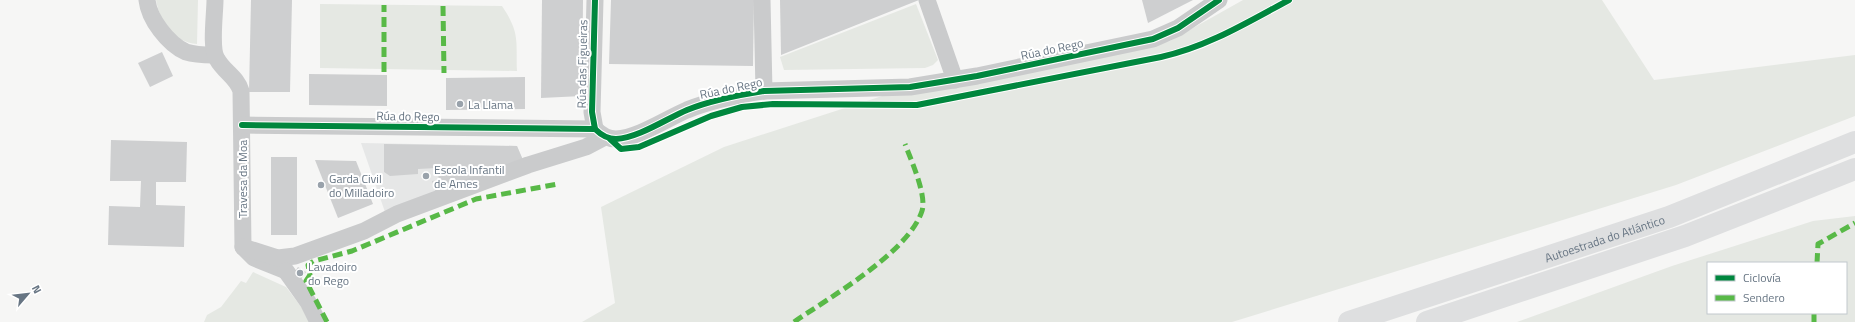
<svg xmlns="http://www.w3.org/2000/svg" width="1855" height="322" viewBox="0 0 1855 322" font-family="'Titillium Web',sans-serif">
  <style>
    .built { fill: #e6e7e7 }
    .green { fill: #e5e8e3; fill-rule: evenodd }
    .building { fill: #cecfd0 }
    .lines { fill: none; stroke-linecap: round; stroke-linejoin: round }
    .minor { stroke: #cacbcc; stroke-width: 17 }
    .motorway { stroke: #dedfe0; stroke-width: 22 }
    .quiet { stroke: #58b947; stroke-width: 5; stroke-dasharray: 10 5; stroke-linecap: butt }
    .cycleway-casing { stroke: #fff; stroke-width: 8 }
    .cycleway { stroke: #00873e; stroke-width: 6 }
    .poi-dot { fill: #99a2ab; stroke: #fff; stroke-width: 1.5 }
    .labels { text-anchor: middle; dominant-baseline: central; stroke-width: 4; stroke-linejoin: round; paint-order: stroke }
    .street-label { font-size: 12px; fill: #677583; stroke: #fff }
    .poi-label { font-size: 12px; fill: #677583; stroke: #fff; text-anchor: start }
  </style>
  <rect width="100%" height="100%" fill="#f6f6f5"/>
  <!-- built -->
  <path class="built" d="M361 143 517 146 523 160 385 212Z"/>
  <!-- green -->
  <g class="green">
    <path d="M156 0H198L197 44C173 42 160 22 156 0Z"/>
    <path d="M1243 0H1602L1654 80 1855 55V116L1676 185 1232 322H582L615 303 601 207 724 147 910 87 1170 41Z"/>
    <path d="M320 4 502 6C520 33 516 40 517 71L320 68Z"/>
    <path d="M916 4 938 60 933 65 925 68 784 70 780 57Z"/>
    <path d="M1855 216V322H1517L1672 266 1813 221ZM1708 263H1846V313H1708Z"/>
    <path d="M253 272 286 287 302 308 309 322H204L207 315 221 307 241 281 246 283Z"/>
  </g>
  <!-- building -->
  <g class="building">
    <path d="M251 0H292L290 92H249Z"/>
    <path d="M542 0H583L582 96 541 98Z"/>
    <path d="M611 0H754L753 66 609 64Z"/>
    <path d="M780 0H919L781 55Z"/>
    <path d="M1142 0H1193L1148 23Z"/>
    <path d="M162 52 173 76 150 87 138 63Z"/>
    <path d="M309 74 387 75V106L309 105Z"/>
    <path d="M525 77V109L446 110V78Z"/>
    <path d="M111 140 187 142 186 182H156V205L185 206 184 247 108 245 109 206 140 207 141 181H110Z"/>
    <path d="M384 144 517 146 523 160 436 193 432 181 439 180 437 168 418 169V174L390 176 384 172Z"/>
    <rect x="271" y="157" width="26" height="78"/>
    <path d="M315 160 356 161 373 204 338 218Z"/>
    <path d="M298 267 306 272 301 279 294 273Z"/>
  </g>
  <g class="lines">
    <!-- minor -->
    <g class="minor">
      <path d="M147 0C149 19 168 44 186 52 195 55 205 55 214 55"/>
      <path d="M215 0C215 14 210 49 217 59 224 72 237 77 241 91L243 247 254 258 286 271"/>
      <path d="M595 0 592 112 595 129"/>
      <path d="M762 0 764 91"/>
      <path d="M927 0 955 80"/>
      <path d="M242 125 595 129C601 135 607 139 616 139 638 138 666 119 687 110 712 100 738 95 764 91L910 87 977 76 1153 39 1178 28 1219 0"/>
      <path d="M243 247 278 258 295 256 364 231 397 214 528 165 586 147 605 137"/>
      <path d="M286 271 308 302 318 322"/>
    </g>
    <!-- motorway -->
    <g class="motorway">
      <path id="s1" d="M1349 322 1669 217 1855 142"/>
      <path d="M1427 322 1685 236 1855 169"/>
    </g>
    <!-- quiet -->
    <g class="quiet">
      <path d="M443 6 444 73"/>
      <path d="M384 72V5"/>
      <path d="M1817 263 1818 244 1855 223"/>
      <path d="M327 322 306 281 310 275 308 265 314 261 352 251 476 199 558 184"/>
      <path d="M794 322C830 297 908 253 922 211 927 195 911 160 905 144"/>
      <path d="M1814 322V313"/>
    </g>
    <!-- cycleway casing -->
    <g class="cycleway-casing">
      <g id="cycleway">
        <path d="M595 0 592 112 595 129"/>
        <path d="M242 125 595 129C601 135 607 139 616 139 638 138 666 119 687 110 712 100 738 95 764 91L910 87 977 76 1153 39 1178 28 1219 0"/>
        <path d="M610 139 621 149 639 147 711 116 742 107 773 104 917 105 1161 57C1207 47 1248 22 1289 0"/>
      </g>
    </g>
    <!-- cycleway -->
    <use href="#cycleway" class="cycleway"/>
  </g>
  <!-- markers -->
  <g class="poi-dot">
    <circle cx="460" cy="104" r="4"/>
    <circle cx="426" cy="176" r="4"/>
    <circle cx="321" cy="185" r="4"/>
    <circle cx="300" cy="273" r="4"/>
  </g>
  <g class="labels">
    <!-- street labels -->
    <g class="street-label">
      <text transform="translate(1052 49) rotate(-12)">Rúa do Rego</text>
      <text transform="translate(582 64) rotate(-89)">Rúa das Figueiras</text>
      <text transform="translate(731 88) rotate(-12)">Rúa do Rego</text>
      <text transform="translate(408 116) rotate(1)">Rúa do Rego</text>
      <text transform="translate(242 179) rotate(-90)">Travesa da Moa</text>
      <text stroke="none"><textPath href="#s1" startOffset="269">Autoestrada do Atlántico</textPath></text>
    </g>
    <!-- poi labels -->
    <g class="poi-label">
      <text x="468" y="104">La Llama</text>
      <text x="434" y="169">Escola Infantil<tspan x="434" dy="14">de Ames</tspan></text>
      <text x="329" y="178">Garda Civil<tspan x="329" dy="14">do Milladoiro</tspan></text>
      <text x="308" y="266">Lavadoiro<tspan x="308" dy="14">do Rego</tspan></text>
    </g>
  </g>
  <!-- legend -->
  <rect x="1707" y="262" width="140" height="52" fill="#ffffff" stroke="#c2c8cd"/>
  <rect x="1715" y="275" width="20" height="6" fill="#00873e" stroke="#c2c8cd"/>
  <text x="1743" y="282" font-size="12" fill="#677583">Ciclovía</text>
  <rect x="1715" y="295" width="20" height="6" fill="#58b947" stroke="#c2c8cd"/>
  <text x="1743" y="302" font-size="12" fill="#677583">Sendero</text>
  <!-- north arrow -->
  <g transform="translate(28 294) rotate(62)" stroke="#ffffff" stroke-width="3" paint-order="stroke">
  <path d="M0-3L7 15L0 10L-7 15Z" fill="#677583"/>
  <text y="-6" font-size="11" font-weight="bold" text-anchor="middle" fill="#677583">N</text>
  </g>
</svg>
